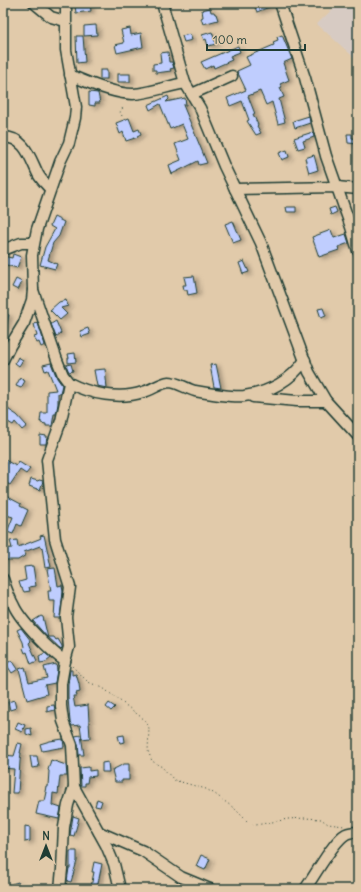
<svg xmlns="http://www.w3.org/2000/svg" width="361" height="892" viewBox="0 0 361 892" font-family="Delius,sans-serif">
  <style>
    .built { fill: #d7cbc3 }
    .building { fill: #bfcdfe; stroke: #1f3d34; filter: url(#shadow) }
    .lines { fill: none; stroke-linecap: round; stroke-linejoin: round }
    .minor-casing { stroke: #1f3d34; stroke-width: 13 }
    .path { stroke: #1f3d34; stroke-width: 1; stroke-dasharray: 1 3; stroke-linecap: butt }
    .minor { stroke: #e1caaa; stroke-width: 10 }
  </style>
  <defs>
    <filter id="shadow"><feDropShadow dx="3.5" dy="2" stdDeviation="2" flood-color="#0004"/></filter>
  </defs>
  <rect width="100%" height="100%" fill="#e1caaa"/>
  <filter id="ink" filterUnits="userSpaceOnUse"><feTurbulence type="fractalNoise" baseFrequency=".025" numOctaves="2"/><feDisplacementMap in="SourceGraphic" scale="8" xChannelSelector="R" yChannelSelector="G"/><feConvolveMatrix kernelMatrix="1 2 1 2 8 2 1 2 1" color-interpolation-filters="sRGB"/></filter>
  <g filter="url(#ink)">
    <!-- built -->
    <path class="built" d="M339 3H358V61L317 24Z"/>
    <!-- building -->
    <g class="building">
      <path d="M253 3H274V5L257 12Z"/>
      <path d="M90 4 91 11 76 13 75 6Z"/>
      <path d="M210 8 211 12H214L215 14H216L218 20 203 24 201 18 203 17 202 10Z"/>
      <path d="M96 25 97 35 84 36V26Z"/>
      <path d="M130 28 131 35 141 33 143 47 117 53 115 45 124 43 121 30Z"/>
      <path d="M212 32 216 44 208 46 206 39 204 40 202 35Z"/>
      <path d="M190 34 192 40 184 42 182 36Z"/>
      <path d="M282 35 292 59 283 63 289 80 280 84 282 87 280 88 284 97 279 99 285 122 278 124 272 102 266 105 260 91 248 96 255 114H253L258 125 257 126 261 133 256 135 247 121 249 120 242 101 230 106 227 98 246 90 237 71 250 65 246 57 274 45 273 42 278 40 277 37Z"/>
      <path d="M76 36H83L85 62 77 63Z"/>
      <path d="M238 46 240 52 230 56 232 60 214 68 213 65 205 69 201 62Z"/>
      <path d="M168 52 169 62H172L174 68 170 69 171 71 156 73V70H153V64L161 63 160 53Z"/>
      <rect x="100" y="70" width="7" height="9"/>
      <rect x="118" y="74" width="12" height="8"/>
      <path d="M89 92 98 93 100 103H95V106L89 105Z"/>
      <path d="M168 96 169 99 166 102 185 98 186 105H183L207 163 199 165 198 161 172 174 169 165 181 160 175 144 188 139 182 124 170 129 160 104 150 110 148 105Z"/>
      <path d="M309 116 310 123 295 128 293 121Z"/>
      <path d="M129 118 134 131 139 129 141 134 137 136 138 137 126 141 123 132 120 134 116 123Z"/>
      <path d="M313 132 314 137 303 141 305 147 298 149 294 138Z"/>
      <path d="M347 134H352V138L358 139V144L348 143Z"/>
      <path d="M287 150 289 157 282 160 279 153Z"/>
      <path d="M314 155 318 170 309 173 305 158Z"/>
      <path d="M286 207H296V212H287Z"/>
      <path d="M335 207 337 212 331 215 329 209Z"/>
      <path d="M54 217 64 222 59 236 53 243 48 260 57 264 55 269 40 265 45 247 55 229 50 226Z"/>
      <path d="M233 221 241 240 233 243 225 224Z"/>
      <path d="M331 230 334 238 346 234 349 243 338 247 339 250 319 257 312 237Z"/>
      <path d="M13 254 21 257 17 268 3 264V256L12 258Z"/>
      <path d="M244 261 249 272 243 274 239 263Z"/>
      <path d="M194 276 197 293 188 295 187 290H184L183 285H186L184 277Z"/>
      <path d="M16 279 22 282 18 290 12 287Z"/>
      <path d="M66 300 68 306 61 308 67 314 60 320 50 310 59 302Z"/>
      <path d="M323 308 326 316 321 318 318 309Z"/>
      <path d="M3 314 9 315 5 330 3 329Z"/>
      <path d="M56 321 61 333 56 337 51 324Z"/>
      <path d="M38 323 45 345 41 347 39 342 37 343 34 337 37 336 34 324Z"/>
      <path d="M88 328 90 334 82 337 80 331Z"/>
      <path d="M75 353 76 362 68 363V358H69L68 354Z"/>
      <path d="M18 357 23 360 19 366 15 363Z"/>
      <path d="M51 363 57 378 62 385 60 393H58V404L56 414H54L52 426H46V424L41 423V421L40 422 41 413H47V391L56 390 48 370 45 371 43 365Z"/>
      <path d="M71 364 73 371 69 372 66 365Z"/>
      <path d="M216 364 221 388 214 387 210 365Z"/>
      <path d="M105 369 107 388 97 386 94 370Z"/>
      <path d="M20 378 25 381 21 388 16 386Z"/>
      <path d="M3 406 17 415 27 426 22 430 15 422 13 425 3 419Z"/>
      <path d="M40 435 47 436 46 444H40Z"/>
      <path d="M3 459 16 466 19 462 30 469 26 474 20 470 10 485 3 481Z"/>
      <path d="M31 479 38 481 39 480 43 481 40 490 29 486Z"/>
      <path d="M6 496 21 504 20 506 28 510 21 526 17 524 13 534 7 532 13 517 3 514V501Z"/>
      <path d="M44 535 51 567 45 568 42 547 41 548 40 546 24 552 26 555 18 560H3V549L12 548 10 541 17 540 18 547 39 539 41 538 40 536Z"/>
      <path d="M33 566 36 586 29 587 30 591 24 592 22 588H21L19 582 26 580 24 567Z"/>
      <path d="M55 568 58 586 62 585 63 592 60 618H54L55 601H49L48 591H51L47 569Z"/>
      <path d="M41 616 43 617 48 638 33 621Z"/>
      <path d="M21 628 31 641 29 643 37 661 31 664 27 652 25 653 23 648 24 647 23 642 17 630Z"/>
      <path d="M48 637H54L56 640 58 639 62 646V648L61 649Z"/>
      <path d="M45 653 51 658 46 662 40 663 39 656Z"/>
      <path d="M12 660 18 669 12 673 6 664Z"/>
      <path d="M56 664 57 670 55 683 45 685 47 694 27 700 19 669 25 667 29 682 47 678 44 667Z"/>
      <path d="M70 670H72V675L76 674 79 684 80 692 76 693 77 696H73L75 707 88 705 90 738 82 739 80 725 72 726 70 722 68 698V685Z"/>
      <path d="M14 700 16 708 10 710 8 702Z"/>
      <path d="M109 703 115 707 111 711 106 707Z"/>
      <path d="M54 705 55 710 47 712V706Z"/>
      <path d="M18 722 25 725 22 732 15 729Z"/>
      <path d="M31 728 32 736 26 734V729Z"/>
      <path d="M81 735 84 755H79L78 744 75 736Z"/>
      <path d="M124 735 125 742 120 743 118 736Z"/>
      <path d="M63 739 64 747 42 751 40 744 50 741Z"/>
      <path d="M18 743 22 744 20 753H21L20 761 18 793H12L14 769 3 768V755L14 756Z"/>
      <path d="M30 756H37L39 767 32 768Z"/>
      <path d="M51 760 66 765 67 776H60L58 794 53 793 52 805 61 808 59 819 36 814 39 801H45L47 792H45L46 786H48L49 771 48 770Z"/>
      <path d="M108 762 109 772H102V763Z"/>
      <path d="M124 764H129V780H122V782H115L112 770Z"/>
      <path d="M89 767V771L96 770V776L88 777 87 783H85V786H81L80 768Z"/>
      <path d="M97 799 102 801 100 807 95 806Z"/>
      <path d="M73 816 79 818 74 836 70 835Z"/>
      <path d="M25 826 30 827V841L25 842Z"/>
      <path d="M70 851H77V861L71 882 67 881 69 868H70Z"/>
      <path d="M201 855 210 859 205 870 196 866Z"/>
      <path d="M94 862 102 864 97 888 91 887 94 872H92Z"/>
      <path d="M18 882 21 889H13L12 884Z"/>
    </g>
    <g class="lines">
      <!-- minor casing -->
      <g class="minor-casing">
        <g id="minor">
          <path d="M34 3 51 17 65 21"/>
          <path d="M162 3 185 83 200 108 224 166 261 243 309 372 326 401 358 436"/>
          <path d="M280 3 305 78 326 156 351 227 358 251"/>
          <path d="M70 75C86 82 116 94 133 94 150 93 168 86 185 83"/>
          <path d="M192 94 232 76"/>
          <path d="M3 137C25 137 30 158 38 174 41 180 46 184 50 189"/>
          <path d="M235 189 337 187 358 189"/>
          <path d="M3 250 21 243H33"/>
          <path d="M33 290 57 360 63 375 69 383 61 421 47 460 55 539 70 587 66 617 69 647 65 661"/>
          <path d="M3 360 10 346 24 323 32 300 33 290 32 255 37 229 60 162 69 143 75 118 76 107 66 50V3"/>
          <path d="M69 383C90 394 120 400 143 392 152 390 160 383 169 382 177 382 187 389 195 391 206 393 233 397 244 396 268 393 292 380 305 360"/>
          <path d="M253 397 297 401H326"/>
          <path d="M3 579C6 588 9 597 14 606 21 621 51 652 65 661L61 684V706L63 721 72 745 74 787 68 805 64 827 62 869 60 889"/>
          <path d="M74 787 106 845 114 864 120 889"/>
          <path d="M99 832 143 851 181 877 210 889"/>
          <path d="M305 889C315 876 333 841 346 834 350 832 354 832 358 832"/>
        </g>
      </g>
      <!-- path -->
      <g class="path">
        <path d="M122 116 120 112 124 106"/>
        <path d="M72 666 88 682 103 688 145 720 149 728 148 751 152 761 162 767 174 780 206 789 215 794 235 809 250 824 256 825 288 819 305 818 321 819 328 824 344 826"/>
      </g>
      <!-- minor -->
      <use href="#minor" class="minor"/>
    </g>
  </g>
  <!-- margin -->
  <rect width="361" height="892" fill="none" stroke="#e1caaa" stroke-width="16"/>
  <rect x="8" y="8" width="345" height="876" fill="none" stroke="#1f3d34" stroke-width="1.5" filter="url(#ink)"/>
  <!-- north arrow -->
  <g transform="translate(46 846)" stroke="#e1caaa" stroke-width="3" paint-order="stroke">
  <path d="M0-3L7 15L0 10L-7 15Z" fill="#1f3d34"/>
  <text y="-6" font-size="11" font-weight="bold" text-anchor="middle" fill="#1f3d34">N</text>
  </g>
  <!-- scale -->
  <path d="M207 44v6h98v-6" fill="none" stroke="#1f3d34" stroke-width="2"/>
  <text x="213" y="44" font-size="12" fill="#1f3d34" stroke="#e1caaa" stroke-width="3" paint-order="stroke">100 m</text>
</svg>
